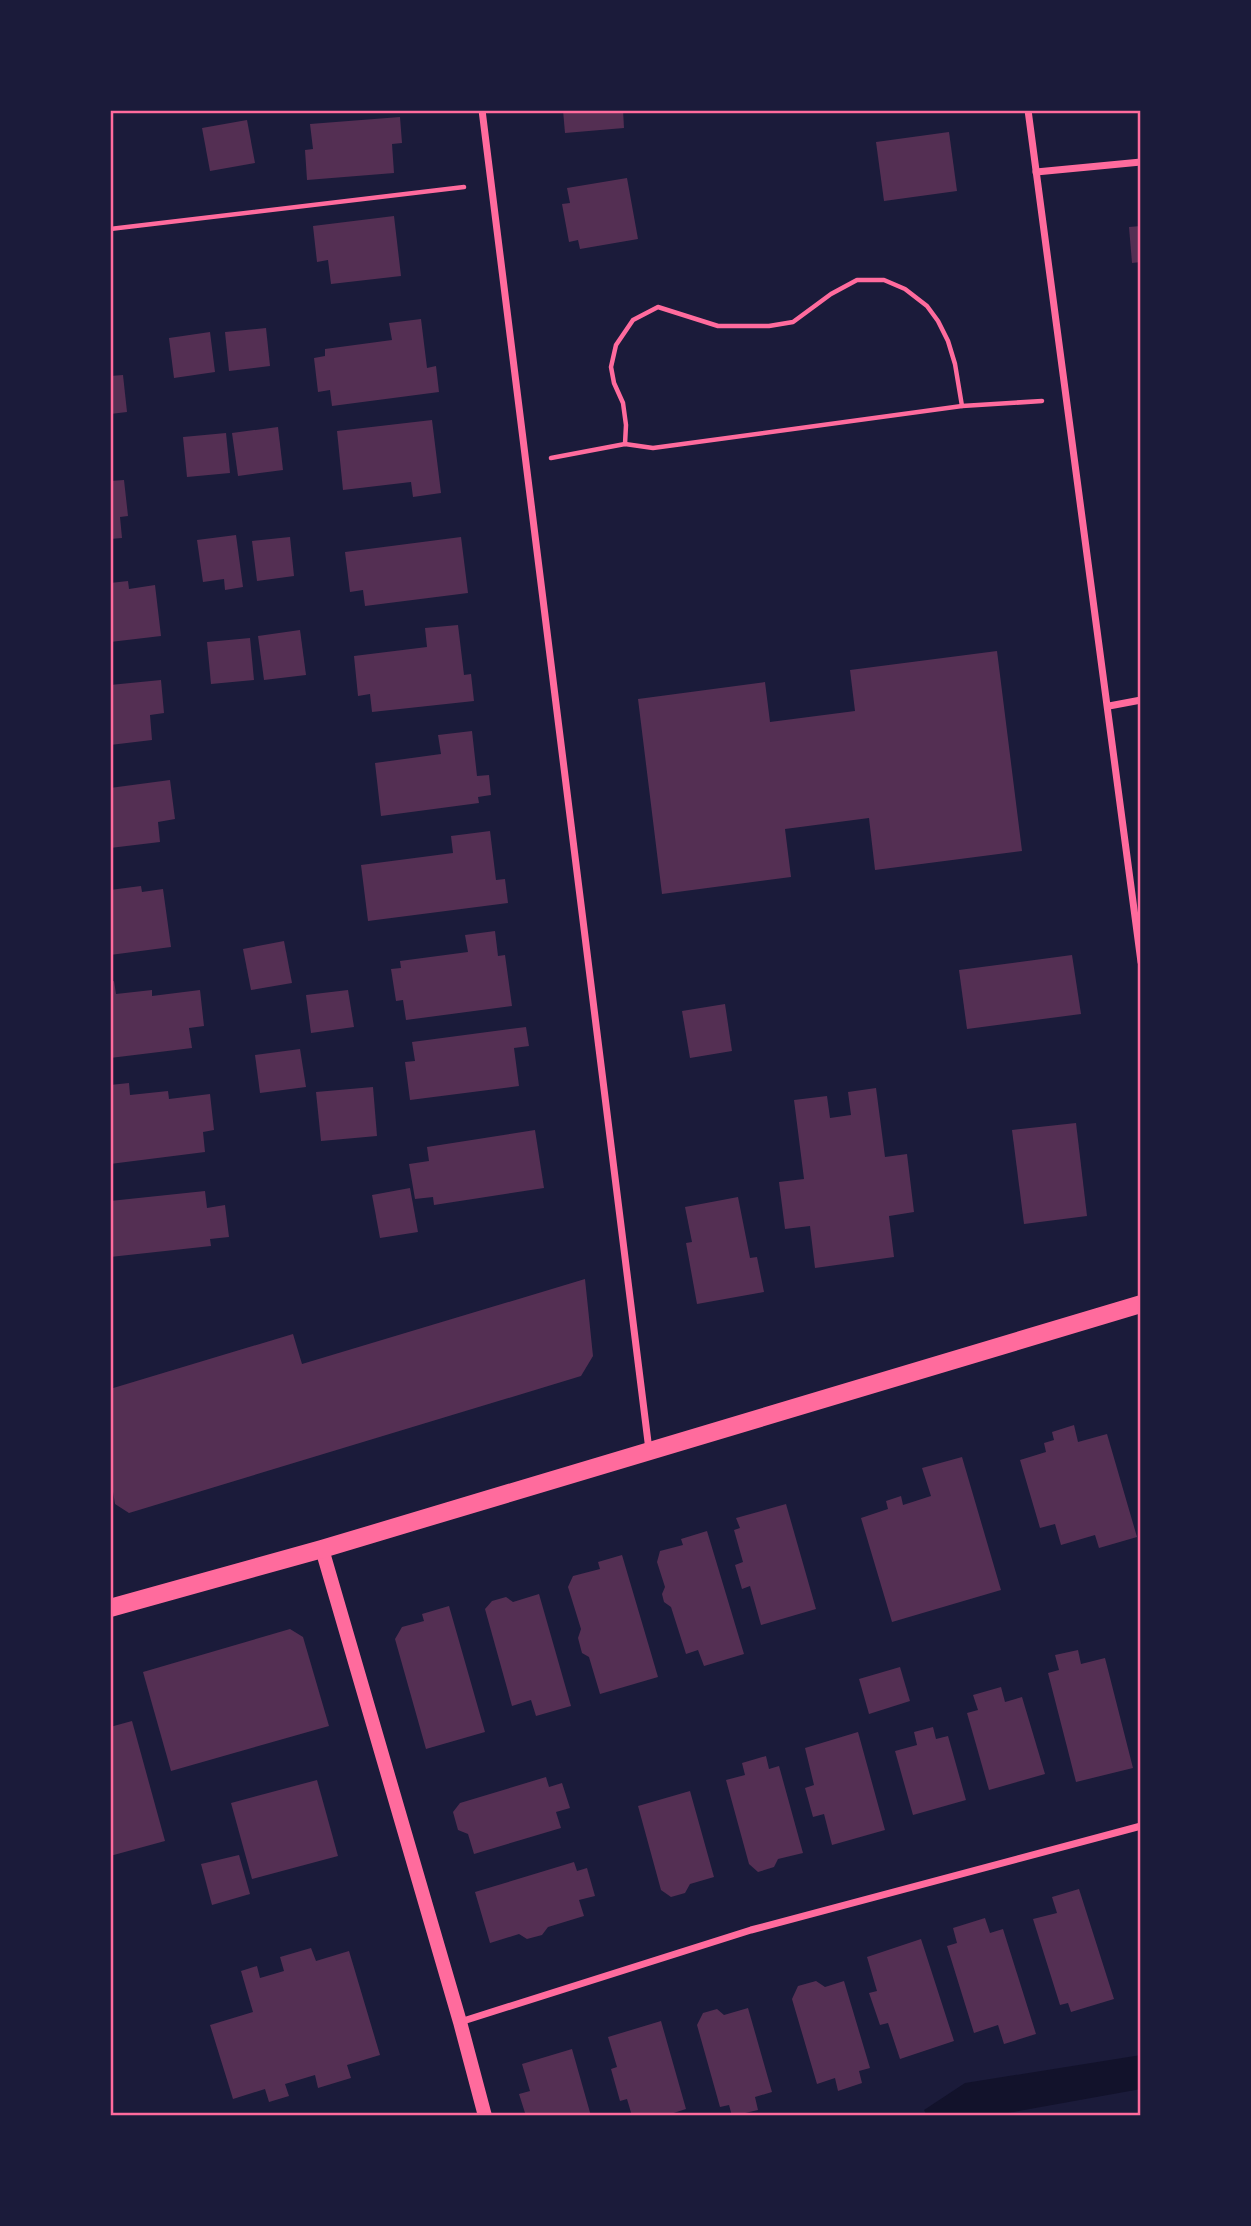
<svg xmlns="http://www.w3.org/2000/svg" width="1251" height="2226" viewBox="0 0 1251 2226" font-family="'IBM Plex Serif',serif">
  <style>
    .water { fill: #12122b }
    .building { fill: #542f53 }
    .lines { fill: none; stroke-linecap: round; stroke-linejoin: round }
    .path { stroke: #ff6b9d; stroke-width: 4.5 }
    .minor { stroke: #ff6b9d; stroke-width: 7 }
    .secondary { stroke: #ff6b9d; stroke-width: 14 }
    .primary { stroke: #ff6b9d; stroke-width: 18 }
    .neatline { fill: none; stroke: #ff6b9d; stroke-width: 2.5 }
  </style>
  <rect width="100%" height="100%" fill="#1b1b3a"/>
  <!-- water -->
  <path class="water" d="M1141 2055V2089L991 2116H927L924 2110 965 2083Z"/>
  <!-- building -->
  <g class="building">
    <path d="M563 110H623L624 128 565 133Z"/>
    <path d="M400 117 402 143 392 144 394 173 307 180 305 150 313 149 310 124Z"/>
    <path d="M247 120 255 163 210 171 202 128Z"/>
    <path d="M949 132 957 191 884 201 876 142Z"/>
    <path d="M627 178 638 239 580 249 578 240 569 242 562 204 570 203 567 188Z"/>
    <path d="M394 216 401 276 331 284 328 260 317 262 313 226Z"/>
    <path d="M1141 226V262L1132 263 1129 227Z"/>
    <path d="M421 319 427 368 436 366 439 392 332 406 330 390 318 392 314 358 325 356V349L392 340 389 323Z"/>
    <path d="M266 328 270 366 229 371 225 332Z"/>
    <path d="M210 332 215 372 174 378 169 338Z"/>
    <path d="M123 375 127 412 110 414V376Z"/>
    <path d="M432 420 441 493 413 497 411 482 343 490 337 431Z"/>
    <path d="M278 427 283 470 238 476 232 433Z"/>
    <path d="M226 433 230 473 187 477 183 437Z"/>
    <path d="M124 480 128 516 120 517 122 538 110 539V481Z"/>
    <path d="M236 535 243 587 225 590 224 579 203 582 197 540Z"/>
    <path d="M290 537 294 576 257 581 252 541Z"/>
    <path d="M461 537 468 593 365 606 363 590 350 592 345 552Z"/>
    <path d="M128 581 129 589 155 585 161 636 110 642V583Z"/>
    <path d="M458 625 464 675 471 674 474 701 372 712 370 694 358 696 354 656 427 647 425 628Z"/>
    <path d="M300 630 306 675 264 680 258 636Z"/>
    <path d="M250 638 254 680 211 684 207 642Z"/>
    <path d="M997 651 1022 851 875 870 869 818 785 829 791 877 662 894 638 699 765 682 770 722 855 711 850 670Z"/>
    <path d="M161 680 164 713 150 715 152 740 110 745V685Z"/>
    <path d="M472 731 477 776 489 775 491 795 478 797 479 803 381 816 375 763 441 754 438 735Z"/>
    <path d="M170 780 175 819 158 822 160 842 110 848V788Z"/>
    <path d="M490 831 496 880 505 879 508 903 368 921 361 865 453 853 451 836Z"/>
    <path d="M141 886 142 892 163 889 171 947 110 955V890Z"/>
    <path d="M495 931 498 956 505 955 512 1006 406 1020 403 1000 396 1001 391 969 401 968 400 961 468 952 465 935Z"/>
    <path d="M284 941 292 983 251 990 243 949Z"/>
    <path d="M1072 955 1081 1014 967 1029 959 970Z"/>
    <path d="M114 981 116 994 152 990V996L200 990 204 1026 189 1028 192 1048 110 1058V982Z"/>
    <path d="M348 990 354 1027 311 1033 306 995Z"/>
    <path d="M725 1004 732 1051 690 1058 682 1011Z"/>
    <path d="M526 1027 529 1046 514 1048 519 1086 410 1100 405 1062 415 1061 412 1042Z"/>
    <path d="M300 1049 306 1087 260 1093 255 1055Z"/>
    <path d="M129 1083 130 1095 168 1091 169 1099 210 1094 214 1130 203 1132 205 1152 110 1164V1085Z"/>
    <path d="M373 1087 377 1136 321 1141 316 1092Z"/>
    <path d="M876 1088 885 1157 907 1154 914 1212 889 1216 894 1257 815 1268 810 1226 785 1229 779 1182 804 1179 794 1100 827 1096 830 1118 851 1115 848 1092Z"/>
    <path d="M1076 1123 1087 1216 1024 1224 1012 1130Z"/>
    <path d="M535 1130 544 1188 434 1205 433 1197 415 1199 409 1164 429 1161 427 1147Z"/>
    <path d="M410 1188 418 1232 380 1238 372 1195Z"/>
    <path d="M205 1191 207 1208 225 1205 229 1237 210 1239 211 1246 110 1257V1201Z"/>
    <path d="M738 1197 750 1258 757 1257 764 1292 697 1304 686 1243 692 1242 685 1207Z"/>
    <path d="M585 1279 593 1356 581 1376 129 1513 115 1504 110 1473V1389L293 1334 302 1364Z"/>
    <path d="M1074 1425 1078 1442 1107 1434 1137 1537 1099 1548 1095 1535 1061 1545 1055 1524 1040 1528 1020 1460 1046 1452 1044 1443 1054 1440 1052 1432Z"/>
    <path d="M962 1457 1001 1590 892 1622 861 1518 888 1509 886 1501 901 1496 903 1505 931 1496 922 1468Z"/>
    <path d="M786 1504 816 1609 761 1625 750 1586 742 1589 735 1565 743 1562 734 1530 740 1528 736 1518Z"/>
    <path d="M707 1531 744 1654 704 1666 698 1650 686 1654 671 1607 664 1602 662 1594 665 1587 657 1562 660 1551 683 1545 681 1539Z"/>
    <path d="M622 1555 658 1677 600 1694 589 1657 582 1653 578 1638 581 1629 568 1587 573 1576 600 1569 598 1562Z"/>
    <path d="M539 1594 571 1706 536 1716 531 1700 512 1706 485 1609 492 1601 506 1597 513 1602Z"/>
    <path d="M449 1606 485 1732 426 1749 395 1639 402 1627 424 1621 422 1614Z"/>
    <path d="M290 1629 303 1637 329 1726 171 1771 143 1672Z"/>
    <path d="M1078 1650 1081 1664 1105 1658 1133 1768 1076 1782 1048 1673 1059 1670 1055 1655Z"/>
    <path d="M900 1667 910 1701 869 1714 859 1679Z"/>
    <path d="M1001 1687 1005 1702 1022 1697 1045 1774 989 1790 967 1713 978 1710 973 1695Z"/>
    <path d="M132 1721 165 1841 110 1856V1727Z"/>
    <path d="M933 1727 936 1739 948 1736 966 1800 913 1815 895 1751 917 1745 914 1732Z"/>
    <path d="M858 1732 885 1830 832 1845 824 1814 813 1817 805 1788 814 1785 805 1748Z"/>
    <path d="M766 1756 769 1769 779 1766 803 1853 778 1859 774 1867 758 1872 749 1864 726 1780 745 1775 742 1763Z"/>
    <path d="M546 1777 549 1787 562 1783 570 1808 556 1812 561 1828 474 1854 468 1834 458 1830 453 1812 460 1803Z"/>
    <path d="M317 1780 338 1856 252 1879 231 1803Z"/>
    <path d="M690 1791 714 1877 690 1884 685 1893 671 1897 661 1890 638 1806Z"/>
    <path d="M239 1855 250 1894 212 1905 201 1864Z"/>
    <path d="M574 1862 577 1871 587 1868 595 1896 579 1900 584 1916 548 1927 542 1935 527 1939 519 1934 490 1943 475 1892Z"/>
    <path d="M1079 1889 1114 1999 1071 2012 1068 2003 1060 2005 1033 1919 1057 1913 1052 1897Z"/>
    <path d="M985 1918 990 1933 1003 1929 1036 2034 1004 2044 998 2025 974 2033 947 1946 957 1943 953 1928Z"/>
    <path d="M921 1939 954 2041 900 2059 888 2023 880 2025 869 1993 877 1991 867 1957Z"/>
    <path d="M311 1948 316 1961 349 1951 380 2055 347 2065 351 2078 318 2088 315 2075 285 2084 289 2096 269 2102 265 2089 233 2099 210 2025 253 2012 241 1971 257 1966 260 1978 284 1971 280 1957Z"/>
    <path d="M816 1981 825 1987 844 1981 870 2068 859 2071 862 2083 838 2091 835 2078 817 2084 792 1999 798 1986Z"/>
    <path d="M748 2008 772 2092 755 2097 758 2110 732 2116 729 2105 720 2107 697 2025 703 2013 717 2009 724 2015Z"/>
    <path d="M661 2021 686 2109 664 2116H632L627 2099 620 2101 611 2069 617 2067 608 2037Z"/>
    <path d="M572 2049 591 2116H526L519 2094 530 2091 522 2064Z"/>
  </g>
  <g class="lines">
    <!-- path -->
    <g class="path">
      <path d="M110 229 464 187"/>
      <path d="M625 444 626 425 623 403 614 383 611 367 616 345 633 320 658 307 718 326H769L793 322 831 294 857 280H884L905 289 927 306 938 321 948 341 955 364 962 406"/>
      <path d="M551 458 625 444 653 448 962 406 1042 401"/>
    </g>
    <!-- minor -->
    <g class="minor">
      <path d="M482 110 649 1450"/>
      <path d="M1028 110 1141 962"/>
      <path d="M1036 172 1141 162"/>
      <path d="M1109 706 1141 700"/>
      <path d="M460 2022 751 1930 1141 1826"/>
    </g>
    <!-- secondary -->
    <path class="secondary" d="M322 1549 460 2022 485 2116"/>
    <!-- primary -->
    <path class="primary" d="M110 1608 322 1549 1141 1304"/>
  </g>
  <!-- border -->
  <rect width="1251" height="2226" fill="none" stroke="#1b1b3a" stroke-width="224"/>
  <rect x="112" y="112" width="1027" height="2002" class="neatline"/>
</svg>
